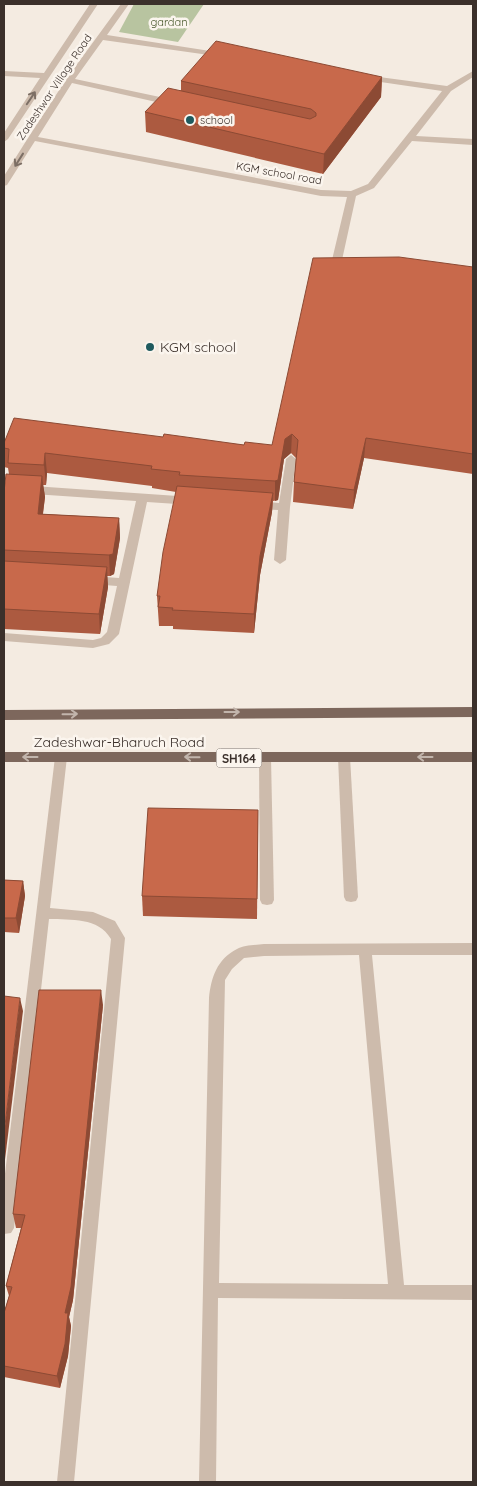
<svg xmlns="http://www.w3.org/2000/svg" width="477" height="1486" viewBox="0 0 477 1486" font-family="Quicksand,sans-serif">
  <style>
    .green { fill: #b8c4a0 }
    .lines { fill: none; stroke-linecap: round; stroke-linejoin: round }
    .minor { fill: #cdbbac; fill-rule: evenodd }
    .major { fill: #7d675c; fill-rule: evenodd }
    .wall { fill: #ac5a40 }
    .shaded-wall { fill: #8c4a34 }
    .building { fill: #c8694b; stroke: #8c4a34 }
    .oneway { stroke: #7d6f65 }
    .oneway2 { stroke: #c2b5ac }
    .poi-dot { fill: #1f5a5e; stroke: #fbf5ee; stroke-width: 2 }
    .labels { text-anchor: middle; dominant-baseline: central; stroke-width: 5; stroke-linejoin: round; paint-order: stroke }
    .far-park-label { font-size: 11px; fill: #4a5a2e; stroke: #fbf5ee }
    .far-street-label { font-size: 11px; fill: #3b302b; stroke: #fbf5ee }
    .far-poi-label { font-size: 11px; fill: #3b302b; stroke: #fbf5ee; text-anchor: start }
    .shield { fill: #fbf5ee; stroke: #756b66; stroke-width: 1 }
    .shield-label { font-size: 12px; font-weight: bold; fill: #3b302b }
    .poi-label { font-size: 14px; fill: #3b302b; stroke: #fbf5ee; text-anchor: start }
    .street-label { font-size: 14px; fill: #3b302b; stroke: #fbf5ee }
  </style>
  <rect width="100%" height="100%" fill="#f4ebe1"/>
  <!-- green -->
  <path class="green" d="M134 4H204L178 42 119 32Z"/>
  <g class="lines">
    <!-- minor -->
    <g class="minor">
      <path d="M90 4H98L8 139 4 142V133L40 78 4 76V71L44 73Z"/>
      <path d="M121 4H129L107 35 223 53 227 55 223 57 103 40 75 79 174 100 178 103 174 106 72 83 38 137 321 190 351 191 368 184 442 91 367 80 363 77 364 75 447 86 473 71V77L451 91 416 136 473 139V145L412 141 374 188 356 196 342 260 337 263 332 260 347 197 321 196 35 141 7 185 4 186V176L28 138 67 78Z"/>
      <path d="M291 455 296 459 290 507 286 560 280 564 274 560 278 510 257 509 251 505 257 501 279 503 286 459Z"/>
      <path d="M4 484 192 497 198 501 192 505 147 502 119 634 109 644 93 648 4 641V633L93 640 101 638 107 632 117 586 91 584 85 580 91 576 119 578 136 501 4 492Z"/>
      <path d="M61 752 65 754 67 757 50 908 93 912 115 921 125 938 74 1482H57L111 939C98 917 71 920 49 919L14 1228 11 1233 4 1234V1182L55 757 57 754Z"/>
      <path d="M344 752 348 754 350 757 358 897 356 901 351 902 346 901 344 897 338 757 340 754Z"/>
      <path d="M265 753 269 755 271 758 274 900 272 904 267 905 262 904 260 900 259 758 261 755Z"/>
      <path d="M473 943V955H372L404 1285H473V1300L218 1298 216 1482H199L209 998C211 978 217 959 237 949 244 945 256 945 264 944ZM359 955 388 1284 219 1283 225 980 232 969 244 958 264 956Z"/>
    </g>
    <!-- major -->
    <g class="major">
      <path d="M473 707V717L4 720V710Z"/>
      <rect x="4" y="752" width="469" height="10"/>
    </g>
  </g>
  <!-- wall -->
  <g class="wall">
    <path d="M382 77 381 97 323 174 146 132 145 112 181 90V81Z"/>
    <path d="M473 267V474L364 458 353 509 293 502 294 482 296 458 291 453 284 459 278 500 273 501 272 512 260 575 254 633 173 629V626H159L157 596 176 492 152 488V486L47 473 46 485H43L45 497 43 514 119 518 120 538 114 574 110 576H107L108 587 100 634 4 629V492L9 474 8 468 4 467V443L163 437 244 445H272Z"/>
    <path d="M258 810 257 919 143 916 142 896Z"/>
    <path d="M4 880 23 881 25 896 19 933 4 932Z"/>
    <path d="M103 1005 73 1300 69 1317 71 1326 68 1356 60 1388 4 1377V1313L9 1296 6 1286 21 1228H16L13 1214Z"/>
  </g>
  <!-- shaded-wall -->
  <g class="shaded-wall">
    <path d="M382 77 381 97 323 174 324 154Z"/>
    <path d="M292 434 291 453 284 459 278 500 275 501V481L285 439Z"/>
    <path d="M366 438 364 458 353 509 354 490Z"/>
    <path d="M45 453 47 473 46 485 44 465Z"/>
    <path d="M42 476 45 497 40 534 38 514Z"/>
    <path d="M273 493 272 512 260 575 254 633V614L260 556Z"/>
    <path d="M119 518 120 538 114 574 110 576 109 555Z"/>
    <path d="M107 567 108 587 100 634 99 614Z"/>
    <path d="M23 881 25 896 19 933 16 918Z"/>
    <path d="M101 990 103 1005 73 1300 69 1317 71 1326 68 1356 60 1388 57 1376 65 1313Z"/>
    <path d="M20 998 23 1011 4 1168V1134Z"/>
  </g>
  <!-- building -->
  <g class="building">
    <path d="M216 41 382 77 324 154 145 112 168 88 310 119 316 116V113L311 109 181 81Z"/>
    <path d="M399 257 473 267V454L366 438 354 490 294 482 298 440 292 434 285 439 278 480 275 481 179 475 180 472 151 469 152 466 45 453 44 465 8 463 9 449 4 448V443L14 418 163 437 164 434 244 445 245 442 272 445 313 258Z"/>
    <path d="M6 474 42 476 38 514 119 518 113 554 109 555 4 550V492Z"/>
    <path d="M177 486 273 493 260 556 254 614 172 610 173 608 158 607 160 596H157L163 552Z"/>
    <path d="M4 561 107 567 99 614 4 609Z"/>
    <path d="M148 808 258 810 257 899 142 896Z"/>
    <path d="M4 880 23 881 16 918H4Z"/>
    <path d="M39 990H101L71 1287 65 1313H68L65 1344 57 1376 4 1366V1313L12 1287 6 1286 25 1215 13 1214Z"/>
    <path d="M4 996 20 998 4 1134Z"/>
  </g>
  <!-- one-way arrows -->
  <defs><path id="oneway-shaft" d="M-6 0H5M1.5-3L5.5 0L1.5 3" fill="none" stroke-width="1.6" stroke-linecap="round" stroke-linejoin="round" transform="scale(1.25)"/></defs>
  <g class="oneway">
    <use href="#oneway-shaft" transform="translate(31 98) rotate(-56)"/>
    <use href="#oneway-shaft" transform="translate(19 160) rotate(122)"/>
  </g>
  <g class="oneway2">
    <use href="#oneway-shaft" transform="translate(232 712)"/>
    <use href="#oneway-shaft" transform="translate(70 714) rotate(-1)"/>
    <use href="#oneway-shaft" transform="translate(30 757) rotate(-180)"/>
    <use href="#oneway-shaft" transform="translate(192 757) rotate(-179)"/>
    <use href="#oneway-shaft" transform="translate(425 757) rotate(180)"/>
  </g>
  <!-- markers -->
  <g class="poi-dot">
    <circle cx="190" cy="120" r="5"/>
    <circle cx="150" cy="347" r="5"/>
  </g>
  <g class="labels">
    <!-- far-park labels -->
    <g class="far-park-label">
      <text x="169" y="22">gardan</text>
    </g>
    <!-- far-street labels -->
    <g class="far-street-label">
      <text transform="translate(54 87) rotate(-56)">Zadeshwar Village Road</text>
      <text transform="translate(279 173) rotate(10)">KGM school road</text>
    </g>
    <!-- far-poi labels -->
    <g class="far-poi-label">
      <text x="200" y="120">school</text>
    </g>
    <!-- shield labels -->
    <rect class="shield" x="216.5" y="748.5" width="45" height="19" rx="4"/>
    <g class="shield-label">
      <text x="239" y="758">SH164</text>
    </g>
    <!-- poi labels -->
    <g class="poi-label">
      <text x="160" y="347">KGM school</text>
    </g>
    <!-- street labels -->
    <g class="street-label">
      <text x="119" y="742">Zadeshwar-Bharuch Road</text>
    </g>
  </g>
  <!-- border -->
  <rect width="477" height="1486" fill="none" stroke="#3b302b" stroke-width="10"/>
</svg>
